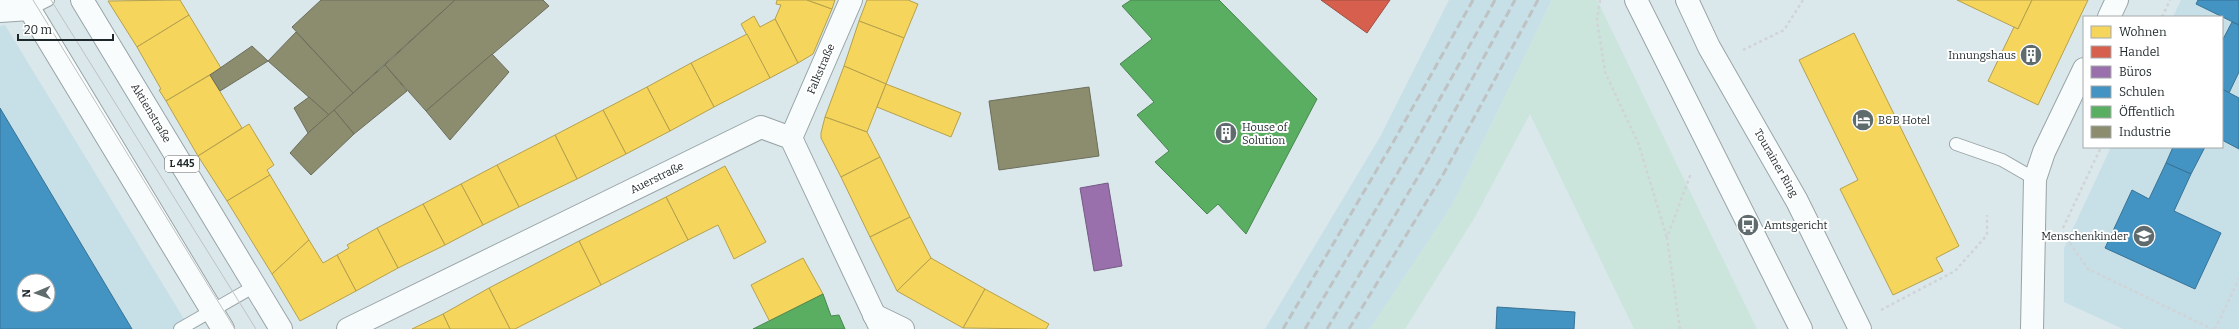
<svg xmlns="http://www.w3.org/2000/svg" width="2239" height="329" viewBox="0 0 2239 329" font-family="Bitter,serif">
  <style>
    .built { fill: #c7dfe6; fill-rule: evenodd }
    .green { fill: #cbe5dc }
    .homes { fill: #f6d55c; stroke: #b5a14d }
    .shops { fill: #d6604d; stroke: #9f4f42 }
    .offices { fill: #9970ab; stroke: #745a84 }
    .schools { fill: #4393c3; stroke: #387395; fill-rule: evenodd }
    .public { fill: #5aae61; stroke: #488650 }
    .industry { fill: #8c8c6e; stroke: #6b6e5a }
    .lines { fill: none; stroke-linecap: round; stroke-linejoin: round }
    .service-casing { stroke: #99a4a7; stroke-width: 14 }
    .minor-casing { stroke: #99a4a7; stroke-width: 24 }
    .secondary-casing { stroke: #99a4a7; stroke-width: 24 }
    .primary-casing { stroke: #99a4a7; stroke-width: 24 }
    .path { stroke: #d0d4d6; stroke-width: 2.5; stroke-dasharray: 3 3; stroke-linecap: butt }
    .service { stroke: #f9fcfc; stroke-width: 12 }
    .minor { stroke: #f9fcfc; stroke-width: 22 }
    .secondary { stroke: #f9fcfc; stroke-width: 22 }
    .primary { stroke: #f9fcfc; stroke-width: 22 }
    .tram { stroke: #bec2c3; stroke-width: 1 }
    .rail { stroke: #bec2c3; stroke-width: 3; stroke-dasharray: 8 4; stroke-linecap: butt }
    .labels { text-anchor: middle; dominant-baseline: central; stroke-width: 4; stroke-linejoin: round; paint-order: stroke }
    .shield { fill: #fff; stroke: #62686a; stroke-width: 1 }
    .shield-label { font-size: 10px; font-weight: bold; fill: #1e272a }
    .poi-label { font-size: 11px; fill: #1e272a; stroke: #fff; text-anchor: start }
    .street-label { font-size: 11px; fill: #1e272a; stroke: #fff }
  </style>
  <rect width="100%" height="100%" fill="#dae8ec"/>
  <!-- built -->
  <g class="built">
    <path d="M1449 0H1552L1451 207 1370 329H1265L1380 137Z"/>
    <path d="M2181 0H2239V329H2123L2064 302V248L2111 147H2222V17H2173Z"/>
    <path d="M5 25 190 329H0V26ZM24 281H48V305H24Z"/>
  </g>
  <!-- green -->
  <path class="green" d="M1552 0H1597L1757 329H1634L1530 114 1475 217 1405 329H1370L1451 207Z"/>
  <!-- homes -->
  <g class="homes">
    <path d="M180 0 189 15 137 47 108 1Z"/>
    <path d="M777 0H807L832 9 813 54 798 63 775 19 781 5 776 4Z"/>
    <path d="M807 0H835L832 9Z"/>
    <path d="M867 0H908L918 4 904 38 859 21Z"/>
    <path d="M1957 0H2032L2018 29Z"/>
    <path d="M2032 0H2088L2038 105 1988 81 2014 27 2018 29Z"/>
    <path d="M189 15 221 68 166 101 159 90 161 89 137 47Z"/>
    <path d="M754 16 760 27 775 19 798 63 770 78 741 24Z"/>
    <path d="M859 21 904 38 886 84 844 66Z"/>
    <path d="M1854 33 1959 246 1936 258 1943 271 1893 295 1840 189 1858 180 1799 60Z"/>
    <path d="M747 34 770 78 714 107 691 63Z"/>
    <path d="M691 63 714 107 670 131 647 87Z"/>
    <path d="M844 66 886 84 867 132 825 117Z"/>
    <path d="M210 75 242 128 198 156 166 101Z"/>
    <path d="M886 84 961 113 951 137 877 107Z"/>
    <path d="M647 87 670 131 626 154 603 110Z"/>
    <path d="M603 110 626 154 577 179 555 135Z"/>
    <path d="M825 117 867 132 880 157 841 177 821 138V133Z"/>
    <path d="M249 124 274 165 267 170 270 175 227 201 198 156Z"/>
    <path d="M555 135 577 179 519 207 497 165Z"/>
    <path d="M880 157 910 217 870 237 841 177Z"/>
    <path d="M497 165 519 207 483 225 461 184Z"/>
    <path d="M725 166 766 242 734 259 718 225 688 240 666 197Z"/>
    <path d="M270 175 309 240 272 274 227 201Z"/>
    <path d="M461 184 483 225 445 245 423 204Z"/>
    <path d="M666 197 688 240 601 285 579 241Z"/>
    <path d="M423 204 445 245 398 268 377 228Z"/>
    <path d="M910 217 931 258 897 291 870 237Z"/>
    <path d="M377 228 398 268 356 291 337 255 349 248 347 245Z"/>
    <path d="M309 240 323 263 337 255 356 291 300 321 272 274Z"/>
    <path d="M579 241 601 285 515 329H510L489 288Z"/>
    <path d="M803 258 823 294 770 322 751 285Z"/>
    <path d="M931 258 985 289 963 328 897 291Z"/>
    <path d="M489 288 510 329H450L443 314Z"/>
    <path d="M985 289 1049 324 1046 329 963 328Z"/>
    <path d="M443 314 450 329H412Z"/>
  </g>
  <!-- shops -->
  <path class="shops" d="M1321 0H1390L1367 33Z"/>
  <!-- offices -->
  <path class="offices" d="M1108 183 1122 266 1094 271 1080 188Z"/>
  <!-- schools -->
  <g class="schools">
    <path d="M2198 0H2239V25L2196 4Z"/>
    <path d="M2232 22 2239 25V72L2229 93 2222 89V41Z"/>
    <path d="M2222 89 2239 98V149L2222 140Z"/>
    <path d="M0 108 132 329H0ZM24 281H48V305H24Z"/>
    <path d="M2173 147H2205L2191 174 2166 163Z"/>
    <path d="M2166 163 2191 174 2174 211 2221 233 2195 289 2105 248 2132 190 2149 199Z"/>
    <path d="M1497 307 1575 312 1574 329H1496Z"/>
  </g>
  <!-- public -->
  <g class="public">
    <path d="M1131 0H1219L1317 99 1246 234 1218 204 1207 214 1155 162 1169 151 1137 115 1154 102 1120 64 1152 39 1122 6Z"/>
    <path d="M823 294 831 316 839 315 845 329H753Z"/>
  </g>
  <!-- industry -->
  <g class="industry">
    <path d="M321 0H455L353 93 292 27Z"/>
    <path d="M455 0H543L549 6 426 111 385 65Z"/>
    <path d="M296 32 353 93 329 115 268 61Z"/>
    <path d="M252 46 268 61 220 91 210 75Z"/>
    <path d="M492 54 509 72 450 140 426 111Z"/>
    <path d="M385 65 407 91 354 134 334 110Z"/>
    <path d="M1089 87 1099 156 999 170 989 101Z"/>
    <path d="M309 97 329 115 308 133 294 108Z"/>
    <path d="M334 110 354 134 311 175 290 153 308 133Z"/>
  </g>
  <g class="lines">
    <!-- service casing -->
    <g class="service-casing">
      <g id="service">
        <path d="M30 9 48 0"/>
        <path d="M1956 144 2002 160 2035 179"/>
        <path d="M180 329 255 286"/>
      </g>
    </g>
    <!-- minor casing -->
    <g class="minor-casing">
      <g id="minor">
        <path d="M2109 17 2117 0"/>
        <path d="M791 138 851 0"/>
        <path d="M874 315 903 329"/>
        <path d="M348 329 761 127 791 138 881 329"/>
        <path d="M2032 329 2035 179 2044 152 2084 69"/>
      </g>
    </g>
    <!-- secondary casing -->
    <g class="secondary-casing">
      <g id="secondary">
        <path d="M1636 0 1801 329"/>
        <path d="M1687 0 1709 47 1797 201 1860 329"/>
      </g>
    </g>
    <!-- primary casing -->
    <g class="primary-casing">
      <g id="primary">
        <path d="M24 0 223 329"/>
        <path d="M82 0 281 329"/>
        <path d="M0 11 30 9"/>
      </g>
    </g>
    <!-- path -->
    <g class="path">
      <path d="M1600 0 1597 20 1605 72 1639 145 1667 238"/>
      <path d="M2162 17 2170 0"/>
      <path d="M1743 50 1784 30 1803 0"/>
      <path d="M2063 228 2101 147"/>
      <path d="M2063 233 2088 269 2212 329"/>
      <path d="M1881 310 1955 271 1987 235V215"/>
      <path d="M1680 329 1667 238 1691 173"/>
      <path d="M2215 329 2239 279"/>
    </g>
    <!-- service -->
    <use href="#service" class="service"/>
    <!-- minor -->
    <use href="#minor" class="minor"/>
    <!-- secondary -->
    <use href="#secondary" class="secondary"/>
    <!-- primary -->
    <use href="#primary" class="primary"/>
    <!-- tram -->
    <g class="tram">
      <path d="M33 0 235 329"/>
      <path d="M51 0 256 329"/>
    </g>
    <!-- rail -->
    <g class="rail">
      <path d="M1283 329 1395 139 1473 0"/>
      <path d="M1305 329 1413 147 1495 0"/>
      <path d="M1327 329 1428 160 1515 0"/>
      <path d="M1349 329 1444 173 1538 0"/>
    </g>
  </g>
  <!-- icons -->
  <defs>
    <g id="building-disc" transform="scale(1.15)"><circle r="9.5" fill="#606b6e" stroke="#fff"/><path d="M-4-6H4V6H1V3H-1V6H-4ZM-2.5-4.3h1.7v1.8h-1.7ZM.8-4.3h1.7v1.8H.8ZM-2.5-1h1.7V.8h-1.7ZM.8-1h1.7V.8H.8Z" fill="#fff"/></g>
    <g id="hotel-disc" transform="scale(1.15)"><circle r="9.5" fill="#606b6e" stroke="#fff"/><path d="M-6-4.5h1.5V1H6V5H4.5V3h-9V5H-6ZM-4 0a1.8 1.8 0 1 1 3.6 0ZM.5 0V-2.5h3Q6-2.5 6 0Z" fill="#fff"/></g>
    <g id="bus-disc" transform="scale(1.15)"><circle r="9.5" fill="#606b6e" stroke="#fff"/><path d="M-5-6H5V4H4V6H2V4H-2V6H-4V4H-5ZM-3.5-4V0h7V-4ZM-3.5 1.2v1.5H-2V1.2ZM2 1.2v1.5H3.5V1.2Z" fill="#fff"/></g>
    <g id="school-disc" transform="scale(1.15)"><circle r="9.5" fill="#606b6e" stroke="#fff"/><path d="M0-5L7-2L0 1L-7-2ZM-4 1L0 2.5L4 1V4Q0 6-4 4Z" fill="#fff"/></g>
  </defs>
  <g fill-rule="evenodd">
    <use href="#building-disc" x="2031" y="55"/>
    <use href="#hotel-disc" x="1863" y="120"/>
    <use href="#building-disc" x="1226" y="133"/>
    <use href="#bus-disc" x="1748" y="225"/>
    <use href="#school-disc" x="2144" y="236"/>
  </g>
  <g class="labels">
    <!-- shield labels -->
    <rect class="shield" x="165" y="156" width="34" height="16" rx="3"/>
    <g class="shield-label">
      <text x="182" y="164">L 445</text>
    </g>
    <!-- poi labels -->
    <g class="poi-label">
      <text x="2016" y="55" text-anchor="end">Innungshaus</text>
      <text x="1878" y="120">B&amp;B Hotel</text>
      <text x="1242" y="127">House of<tspan x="1242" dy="13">Solution</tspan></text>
      <text x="1764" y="225">Amtsgericht</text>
      <text x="2128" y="236" text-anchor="end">Menschenkinder</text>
    </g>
    <!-- street labels -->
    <g class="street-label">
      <text transform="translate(821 69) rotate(-67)">Falkstraße</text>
      <text transform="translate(151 113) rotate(59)">Aktienstraße</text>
      <text transform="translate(1776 163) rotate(60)">Tourainer Ring</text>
      <text transform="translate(657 178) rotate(-26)">Auerstraße</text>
    </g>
  </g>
  <!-- legend -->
  <rect x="2083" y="16" width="140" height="132" fill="#ffffff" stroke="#a5a9aa"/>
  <rect x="2091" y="26" width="20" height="12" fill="#f6d55c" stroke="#a5a9aa"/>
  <text x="2119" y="36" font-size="12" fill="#1e272a">Wohnen</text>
  <rect x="2091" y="46" width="20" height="12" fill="#d6604d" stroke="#a5a9aa"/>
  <text x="2119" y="56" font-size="12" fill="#1e272a">Handel</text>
  <rect x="2091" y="66" width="20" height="12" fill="#9970ab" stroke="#a5a9aa"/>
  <text x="2119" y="76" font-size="12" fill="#1e272a">Büros</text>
  <rect x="2091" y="86" width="20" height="12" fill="#4393c3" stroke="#a5a9aa"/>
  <text x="2119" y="96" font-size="12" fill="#1e272a">Schulen</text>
  <rect x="2091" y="106" width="20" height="12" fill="#5aae61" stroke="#a5a9aa"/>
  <text x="2119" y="116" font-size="12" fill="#1e272a">Öffentlich</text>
  <rect x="2091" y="126" width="20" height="12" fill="#8c8c6e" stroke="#a5a9aa"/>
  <text x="2119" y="136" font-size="12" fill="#1e272a">Industrie</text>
  <!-- north arrow -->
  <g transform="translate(36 293) rotate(268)"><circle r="19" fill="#ffffff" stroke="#a5a9aa"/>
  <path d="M0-3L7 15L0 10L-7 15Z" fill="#606b6e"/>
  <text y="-6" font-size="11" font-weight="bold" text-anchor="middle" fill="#1e272a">N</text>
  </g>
  <!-- scale -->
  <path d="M18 34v6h95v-6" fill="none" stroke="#1e272a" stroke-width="2"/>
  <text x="24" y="34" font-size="12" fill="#1e272a" stroke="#ffffff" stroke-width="3" paint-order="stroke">20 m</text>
</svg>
